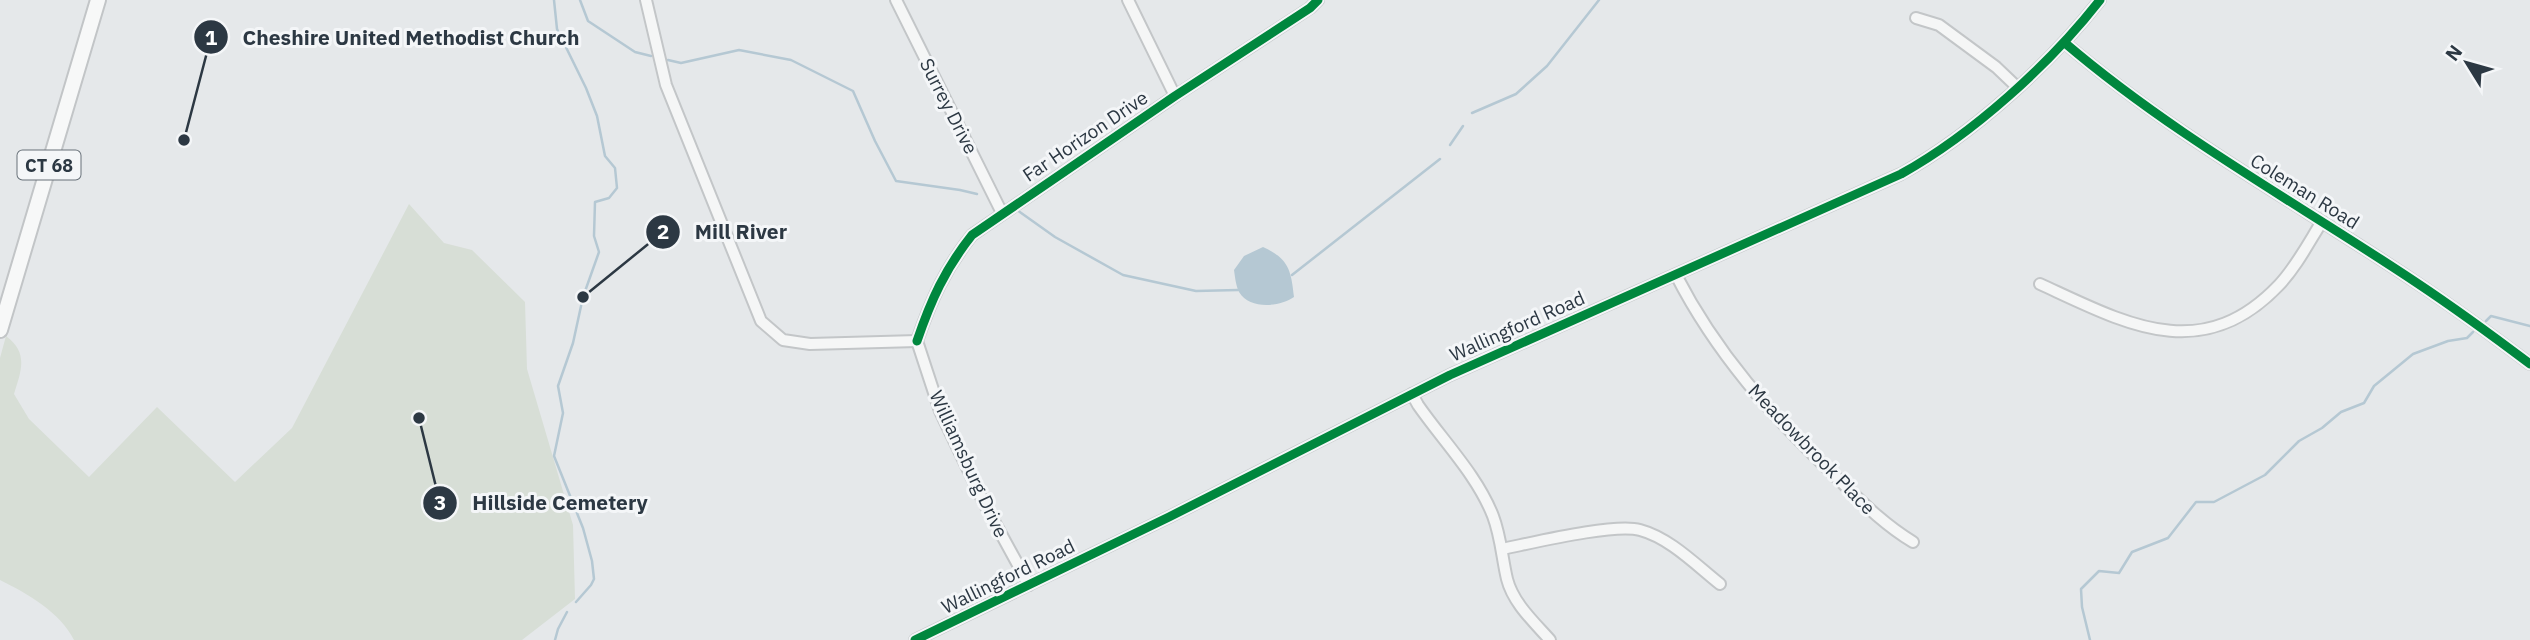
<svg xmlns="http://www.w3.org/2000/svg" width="2530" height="640" viewBox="0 0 2530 640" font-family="'IBM Plex Sans',sans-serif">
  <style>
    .green { fill: #d7ded6 }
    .water { fill: #b5c8d3 }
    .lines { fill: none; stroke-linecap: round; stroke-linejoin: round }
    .stream { stroke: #b5c8d3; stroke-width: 2.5 }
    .minor-casing { stroke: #c3c6c8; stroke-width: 14 }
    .major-casing { stroke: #c2c5c7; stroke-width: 18 }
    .minor { stroke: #f5f6f6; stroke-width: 10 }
    .major { stroke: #f7f8f8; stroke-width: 14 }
    .cycleway-casing { stroke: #f4f6f8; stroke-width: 13 }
    .cycleway { stroke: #00873e; stroke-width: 9 }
    .labels { text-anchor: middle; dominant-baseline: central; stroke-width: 6; stroke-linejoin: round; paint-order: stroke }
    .shield { fill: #f4f6f8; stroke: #687179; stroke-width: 2 }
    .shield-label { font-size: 18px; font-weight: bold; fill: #2c3843 }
    .street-label { font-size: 19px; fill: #2c3843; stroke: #f4f6f8 }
    .leader { fill: none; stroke: #2c3843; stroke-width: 2.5 }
    .callout-dot { fill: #2c3843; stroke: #f4f6f8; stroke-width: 2.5 }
    .mark-label { font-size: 21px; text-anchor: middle; font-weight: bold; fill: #fff }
    .callout-label { font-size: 21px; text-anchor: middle; font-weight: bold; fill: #2c3843; stroke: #f4f6f8; stroke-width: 6; stroke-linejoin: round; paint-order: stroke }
  </style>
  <rect width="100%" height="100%" fill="#e5e8ea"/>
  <!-- green -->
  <path class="green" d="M409 204 444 243 472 250 525 302 527 369 573 525 575 599 522 640H74C60 612 28 594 0 580V358L6 336C29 353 21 371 14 394L29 419 89 477 157 407 235 482 292 428Z"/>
  <!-- water -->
  <path class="water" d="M1263 247C1289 259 1291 270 1294 297 1279 307 1250 310 1239 292 1236 286 1235 277 1234 270L1244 256Z"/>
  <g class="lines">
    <!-- stream -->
    <g class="stream">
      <path d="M554 0 557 29 586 88 597 116 605 156 615 168 617 188 609 198 595 202 594 236 599 252 583 297 573 343 558 386 563 413 554 456 583 528 592 561 594 579 591 585 576 602"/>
      <path d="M580 0 588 21 635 52 651 56"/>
      <path d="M668 60 681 63 739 50 791 60 853 91 875 141 896 181 960 190 977 194"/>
      <path d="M1472 113 1516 94 1547 66 1599 0"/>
      <path d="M1450 145 1463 126"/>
      <path d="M1017 210 1055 237 1123 275 1196 291 1238 290"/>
      <path d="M1292 275 1440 159"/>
      <path d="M2486 321 2491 316 2530 326"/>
      <path d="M555 640 558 629 567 612"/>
      <path d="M2090 640 2082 607 2081 589 2099 571 2119 573 2132 552 2168 538 2196 502H2214L2265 475 2299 441 2322 428 2341 412 2364 403 2374 386 2413 354 2448 341 2467 338 2473 332"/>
    </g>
    <!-- minor casing -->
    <g class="minor-casing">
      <g id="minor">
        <path d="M646 0 666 85 761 321 783 340 810 344 917 341"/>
        <path d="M896 0 1002 213"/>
        <path d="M1128 0 1175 96"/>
        <path d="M1916 18 1939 25 1996 67 2017 87"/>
        <path d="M2065 43C2174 136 2299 204 2417 283 2456 309 2493 336 2530 364"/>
        <path d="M1676 275C1716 353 1772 416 1835 476 1860 500 1883 524 1913 542"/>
        <path d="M2040 284C2125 323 2201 367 2279 285 2296 267 2308 244 2321 223"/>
        <path d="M917 341C931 300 945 269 972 235L1175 96 1310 8 1318 0"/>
        <path d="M917 341 940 411 982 499 1029 585"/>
        <path d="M1412 394 1418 405C1443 441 1477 475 1493 516 1501 537 1502 558 1507 579 1513 603 1534 622 1550 640"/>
        <path d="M1502 549C1532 543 1614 523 1640 530 1670 538 1696 565 1720 584"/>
        <path d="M915 640 1169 517 1450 375 1901 174C1973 134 2050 64 2100 0"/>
      </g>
    </g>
    <!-- major casing -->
    <g class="major-casing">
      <path id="major" d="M0 330 98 0"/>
    </g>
    <!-- minor -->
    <use href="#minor" class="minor"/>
    <!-- major -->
    <use href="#major" class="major"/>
    <!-- cycleway casing -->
    <g class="cycleway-casing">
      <g id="cycleway">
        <path d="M2065 43C2174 136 2299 204 2417 283 2456 309 2493 336 2530 364"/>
        <path d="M917 341C931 300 945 269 972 235L1175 96 1310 8 1318 0"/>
        <path d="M915 640 1169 517 1450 375 1901 174C1973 134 2050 64 2100 0"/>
      </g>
    </g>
    <!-- cycleway -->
    <use href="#cycleway" class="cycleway"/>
  </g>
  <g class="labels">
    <!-- shield labels -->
    <rect class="shield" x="17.5" y="150.5" width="63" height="29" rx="5"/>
    <g class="shield-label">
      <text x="49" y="165">CT 68</text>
    </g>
    <!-- street labels -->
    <g class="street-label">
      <text transform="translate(949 106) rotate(63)">Surrey Drive</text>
      <text transform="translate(1085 136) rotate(-34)">Far Horizon Drive</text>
      <text transform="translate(2305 191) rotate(32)">Coleman Road</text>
      <text transform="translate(1517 326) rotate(-24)">Wallingford Road</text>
      <text transform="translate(1812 449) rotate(46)">Meadowbrook Place</text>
      <text transform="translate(969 464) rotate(65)">Williamsburg Drive</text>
      <text transform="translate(1008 576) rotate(-26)">Wallingford Road</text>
    </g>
  </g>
  <!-- callouts -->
  <path class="leader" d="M184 140L211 37M583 297L663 232M419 418L440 503"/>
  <g class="callout-dot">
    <circle cx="184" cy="140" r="7"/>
    <circle cx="583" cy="297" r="7"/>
    <circle cx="419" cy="418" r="7"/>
    <circle cx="211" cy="37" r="18"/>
    <circle cx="663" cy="232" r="18"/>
    <circle cx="440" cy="503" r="18"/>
  </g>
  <g class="mark-label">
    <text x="211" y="45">1</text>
    <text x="663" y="239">2</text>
    <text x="440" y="510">3</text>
  </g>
  <g class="callout-label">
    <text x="411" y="45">Cheshire United Methodist Church</text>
    <text x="741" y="239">Mill River</text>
    <text x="560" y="510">Hillside Cemetery</text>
  </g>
  <!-- north arrow -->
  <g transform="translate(2467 63) rotate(307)" stroke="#f4f6f8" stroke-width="5" paint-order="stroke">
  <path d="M0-5L12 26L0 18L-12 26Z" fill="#2c3843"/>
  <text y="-10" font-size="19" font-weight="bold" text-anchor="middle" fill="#2c3843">N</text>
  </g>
</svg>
